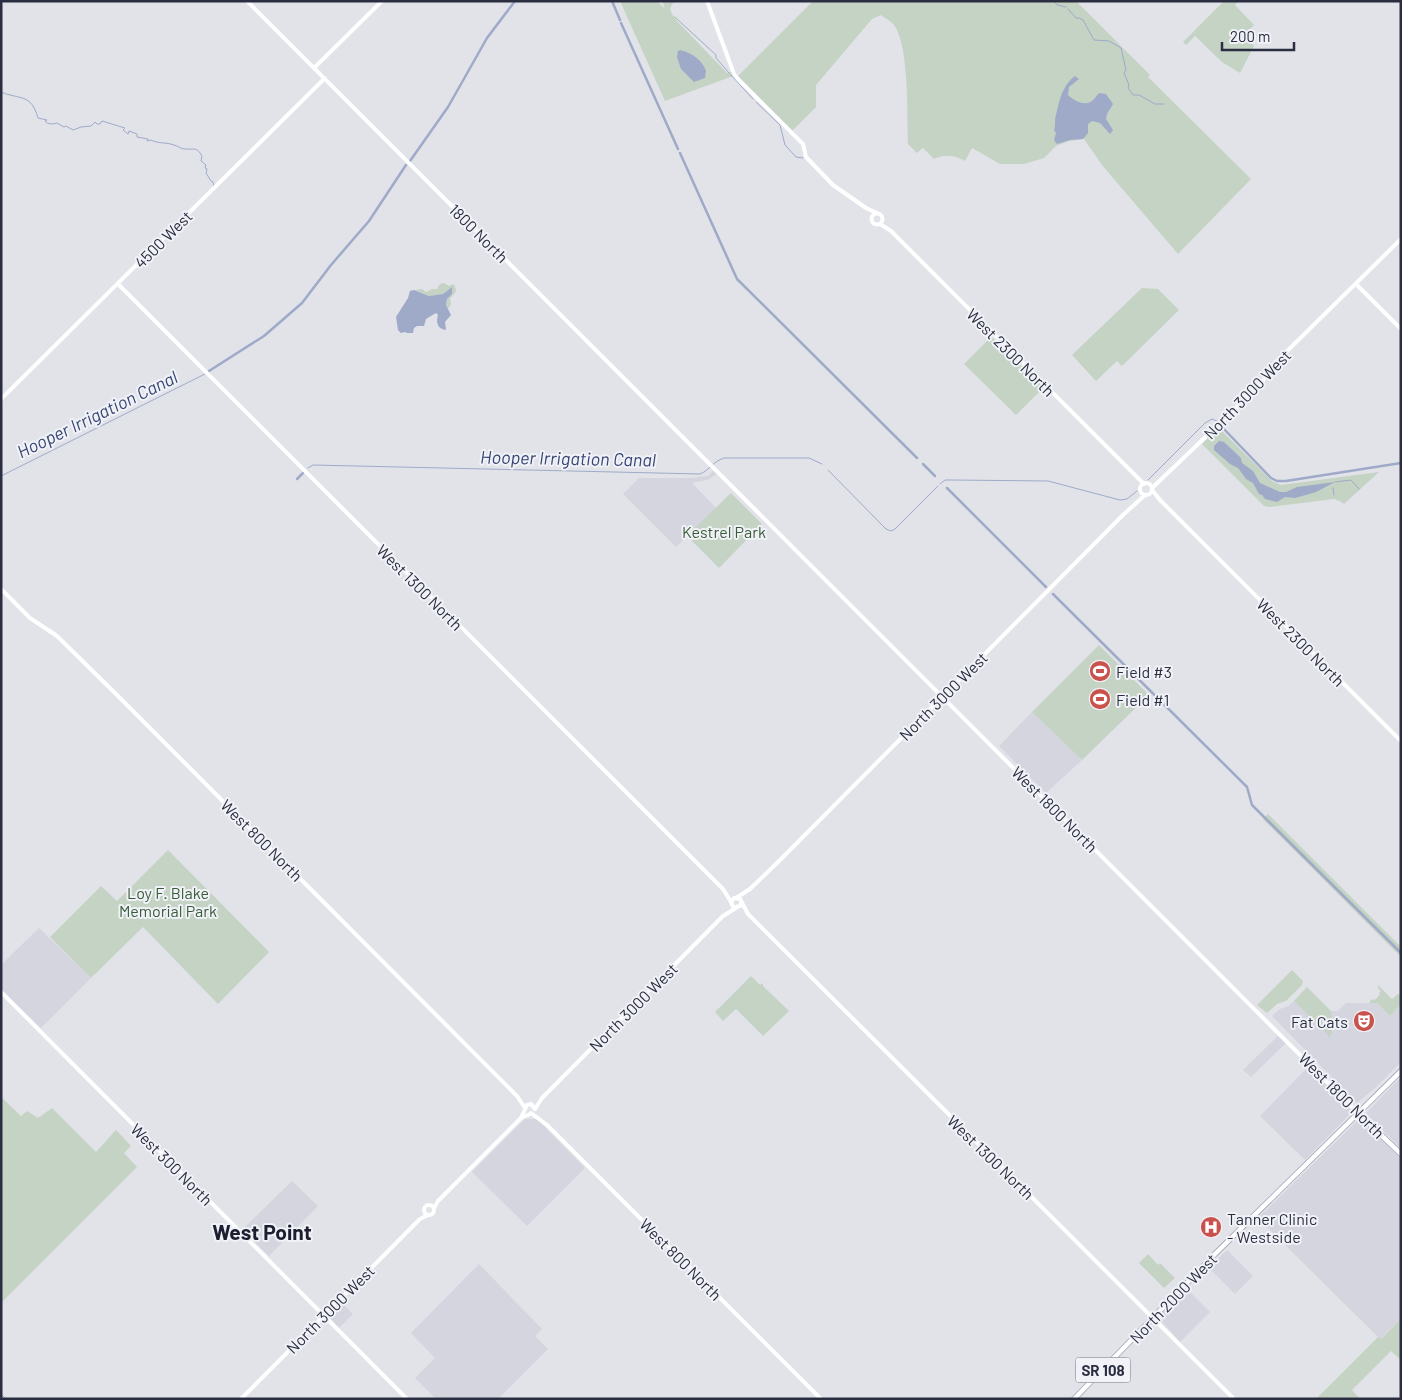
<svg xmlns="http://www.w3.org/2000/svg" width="1402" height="1400" viewBox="0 0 1402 1400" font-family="Barlow,sans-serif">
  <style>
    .built { fill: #d4d5de }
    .green { fill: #c4d3c3 }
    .water { fill: #9eaac8 }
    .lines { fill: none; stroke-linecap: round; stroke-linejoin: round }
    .stream { stroke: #9eaac8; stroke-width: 1 }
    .canal { stroke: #9eaac8; stroke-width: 2.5 }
    .primary-casing { stroke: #a1a5b5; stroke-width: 6 }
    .secondary { stroke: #fff; stroke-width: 4 }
    .primary { stroke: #fff; stroke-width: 4.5 }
    .labels { text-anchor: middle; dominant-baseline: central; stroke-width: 4; stroke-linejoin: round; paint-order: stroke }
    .shield { fill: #f1f2f7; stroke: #666977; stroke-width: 1 }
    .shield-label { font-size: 15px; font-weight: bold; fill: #2a2e40 }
    .street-label { font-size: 16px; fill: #2a2e40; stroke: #f1f2f7 }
    .park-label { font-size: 16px; fill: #385c39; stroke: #f1f2f7 }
    .poi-label { font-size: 16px; fill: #2a2e40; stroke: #f1f2f7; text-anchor: start }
    .water-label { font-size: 18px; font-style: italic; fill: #364573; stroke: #f1f2f7 }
    .district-label { font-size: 21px; font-weight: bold; fill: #1c1f31; stroke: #f1f2f7 }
  </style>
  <rect width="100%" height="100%" fill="#e1e3e9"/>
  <!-- built -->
  <g class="built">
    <path d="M714 470 717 474 707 480 692 483 716 508 676 547 623 494 639 478H692L708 476Z"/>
    <path d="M1032 712 1082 760 1046 793 999 746Z"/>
    <path d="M39 928 91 978 41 1028 1 989V965Z"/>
    <path d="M1294 1001 1329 1035 1332 1033 1331 1011H1338L1346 1003H1377L1390 1016 1400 1007 1401 1062 1376 1087 1357 1103 1272 1016 1280 1009 1288 1006Z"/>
    <path d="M1278 1036 1286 1043 1251 1077 1243 1070Z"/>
    <path d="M1308 1067 1353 1111 1305 1160 1260 1116Z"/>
    <path d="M1401 1077V1149L1366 1113Z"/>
    <path d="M525 1119H537L585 1168 527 1226 472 1172Z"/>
    <path d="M1361 1119 1401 1159V1319L1380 1339 1258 1218 1358 1120Z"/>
    <path d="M292 1181 318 1206 269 1256 242 1230Z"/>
    <path d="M1227 1250 1253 1276 1235 1294 1209 1268Z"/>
    <path d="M479 1264 542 1329 535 1336 548 1349 498 1399H436L415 1378 435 1358 411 1333Z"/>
    <path d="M1186 1288 1210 1312 1180 1342 1158 1317Z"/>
    <path d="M340 1301 353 1314 339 1328 327 1315Z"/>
  </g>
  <!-- green -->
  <g class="green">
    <path d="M620 1H657L664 8 663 1H677L672 4 670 9 673 16 677 17 676 20 727 73 734 71 738 76 813 1H1076L1150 75 1148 77 1251 179 1178 254 1102 165 1084 139 1069 141 1056 146 1044 158 1024 164H1000L972 148 965 161C954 155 945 154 934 159L923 148 917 153 908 144C907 115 909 52 896 28 893 22 886 19 881 15L872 19 816 85V107L792 131 733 76 665 101Z"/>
    <path d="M1224 1H1239L1235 5 1254 25 1244 35 1254 46 1240 73 1222 62 1195 36 1186 45 1183 42Z"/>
    <path d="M444 283 449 286 454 284C458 295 455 291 450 299L451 304 448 309C444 303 447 298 452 294V287L443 294 429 296 415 290 422 289 426 292 432 289H437L440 284Z"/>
    <path d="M1142 288 1158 289 1179 310 1122 366 1117 361 1096 381 1072 355Z"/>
    <path d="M991 337 1044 387 1016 415 964 364Z"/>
    <path d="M1218 427 1272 481 1281 485 1379 472 1344 504 1340 501 1334 499 1269 507 1264 506 1202 444Z"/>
    <path d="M731 493 762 524 719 568 687 536Z"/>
    <path d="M1099 645 1149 695 1082 760 1032 712Z"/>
    <path d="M1268 814 1401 947V957L1263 819Z"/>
    <path d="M168 850 269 952 218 1004 143 927 91 978 50 937 101 886 117 901Z"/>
    <path d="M1292 970 1303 981 1302 985 1286 1001 1277 1004 1267 1013 1257 1005Z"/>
    <path d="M751 976 760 985 763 983V986L789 1011 763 1036 736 1009 723 1021 715 1012Z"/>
    <path d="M1378 985 1392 999 1398 994 1401 995V1008L1399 1007 1390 1016 1377 1003H1370V1001L1373 999 1375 1000 1380 994 1379 993 1381 991 1378 988Z"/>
    <path d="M1307 987 1331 1011 1332 1033 1328 1038V1035L1294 1001Z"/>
    <path d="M1 1097 21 1116 27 1111 38 1118 52 1108 96 1152 116 1130 131 1146 124 1153 137 1167 1 1303Z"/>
    <path d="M1148 1254 1158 1265 1160 1263 1175 1278 1164 1288 1139 1263Z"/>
    <path d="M1401 1319V1360L1391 1351 1352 1390 1360 1399H1316L1378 1337 1381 1339Z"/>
  </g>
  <!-- water -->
  <g class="water">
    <path d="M680 50C692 53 702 60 706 71L705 78 694 82 681 69 677 57 678 51Z"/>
    <path d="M1075 76 1079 79 1069 87 1068 95C1074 101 1087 108 1094 99 1096 97 1097 95 1099 93L1106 94 1113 104 1107 114 1106 119 1113 130 1110 134 1100 123 1092 121 1088 124V133L1083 139 1070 140 1057 144 1054 140 1056 133 1054 130C1056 125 1054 120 1056 115 1059 101 1063 84 1075 76Z"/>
    <path d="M452 287V294L447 299 446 305 451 315 445 322 446 330C437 329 436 322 438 315L436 313 426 319 424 326H417L414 328 413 333H407L405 332 401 333 398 330 396 317 408 298 410 291 414 290 429 296 443 294Z"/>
    <path d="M1219 441 1224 442 1241 458 1242 463 1253 471 1260 483 1280 492H1286L1297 487 1335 482 1316 492 1295 498 1285 497 1277 502 1265 499 1262 495 1259 494 1253 483 1246 479 1238 468 1230 464 1214 450V446Z"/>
  </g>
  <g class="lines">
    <!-- stream -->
    <g class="stream">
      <path d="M1054 1 1057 5 1066 7"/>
      <path d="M1391 1 1394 2"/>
      <path d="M1068 9 1076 18H1079L1083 20 1094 40 1109 41 1121 48 1126 70 1124 73 1129 85 1128 88 1133 95H1139L1155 104H1164"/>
      <path d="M677 19 716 55V58L729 73"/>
      <path d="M731 75 753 99"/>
      <path d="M1 92C20 100 31 93 38 118L47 120 45 121C48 125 53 124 57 123L64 127 66 126 73 130 81 127 91 126 95 122 97 124H100L102 121 125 128 123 130 128 134 129 131 137 134V137L148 139 147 141 151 140C159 144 166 142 174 145 178 146 181 149 185 149 195 150 196 146 202 156L201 161 206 165 205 168 207 169 206 173 211 181 213 182 214 186"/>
      <path d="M756 102 780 125 785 145 796 157 803 158"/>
      <path d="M308 468 313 465 700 474C710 470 712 462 724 458H809L822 464"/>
      <path d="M828 470 886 529 891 531 895 529 938 486"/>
      <path d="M1 476 205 374"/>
      <path d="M1148 480 1205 423 1212 419 1217 421"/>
      <path d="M1335 482 1351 480 1359 489"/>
      <path d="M940 484 945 480H952L1048 481 1120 500 1127 499 1137 491"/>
      <path d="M1333 488 1334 495"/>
      <path d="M1 1394 6 1399"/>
    </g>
    <!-- canal -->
    <g class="canal">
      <path d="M612 1 620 20"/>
      <path d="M621 23 678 149"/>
      <path d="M680 153 737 279 917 458"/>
      <path d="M410 161 448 107 487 38 515 1"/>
      <path d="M209 371 264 336 302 303 331 265 369 221 406 165"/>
      <path d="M1222 427 1271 478 1277 481H1286L1401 463"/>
      <path d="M923 464 935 476"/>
      <path d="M297 479 303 473"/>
      <path d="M947 488 1046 587"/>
      <path d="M1053 594 1247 787 1252 805 1401 953"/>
    </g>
    <!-- primary casing -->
    <g class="primary-casing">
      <g id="primary">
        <path d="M1358 1113 1401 1154"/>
        <path d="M1074 1399 1215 1254 1401 1071"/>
      </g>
    </g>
    <!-- secondary -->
    <g class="secondary">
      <path d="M247 1 1358 1113"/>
      <path d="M707 1 734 74 738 79 803 144 806 157 833 185 866 208 877 213"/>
      <path d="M314 68 382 1"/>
      <circle cx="877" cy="219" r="5.5"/>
      <path d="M880 224 891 231 1144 484"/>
      <path d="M118 284 723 889 731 902"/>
      <path d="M1356 284 1401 329"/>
      <path d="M1 399 324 79"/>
      <circle cx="1146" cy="489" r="6"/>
      <path d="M1152 488 1259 386 1275 363 1401 239"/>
      <path d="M1152 490 1160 500 1401 741"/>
      <path d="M1 589 30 618 57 636 117 695 517 1096 525 1108"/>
      <path d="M736 898 750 889 778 862 1123 515 1145 495"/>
      <path d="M741 903 740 906 736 907H733L731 902 734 898 740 899 748 914 1234 1399"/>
      <path d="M1 992 407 1399"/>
      <path d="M535 1109 542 1098 723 916 736 908"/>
      <path d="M531 1113 547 1125 821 1399"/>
      <path d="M521 1118 527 1105 531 1104 535 1109"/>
      <circle cx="429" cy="1210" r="5"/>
      <path d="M434 1208 438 1201 521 1118 530 1114"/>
      <path d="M241 1399 420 1219 428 1215"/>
    </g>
    <!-- primary -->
    <use href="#primary" class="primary"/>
  </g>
  <!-- icons -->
  <defs>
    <g id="stadium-disc" transform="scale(1.125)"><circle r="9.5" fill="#c9524c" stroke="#f1f2f7"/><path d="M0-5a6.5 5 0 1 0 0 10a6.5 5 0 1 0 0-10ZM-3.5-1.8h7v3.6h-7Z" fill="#fff"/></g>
    <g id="theatre-disc" transform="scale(1.125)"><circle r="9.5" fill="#c9524c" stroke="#f1f2f7"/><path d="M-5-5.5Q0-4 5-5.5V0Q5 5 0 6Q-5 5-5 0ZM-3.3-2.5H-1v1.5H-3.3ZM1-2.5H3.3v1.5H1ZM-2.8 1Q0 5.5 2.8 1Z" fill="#fff"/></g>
    <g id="hospital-disc" transform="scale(1.125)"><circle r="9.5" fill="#c9524c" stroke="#f1f2f7"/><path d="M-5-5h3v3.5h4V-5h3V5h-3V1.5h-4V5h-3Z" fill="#fff"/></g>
  </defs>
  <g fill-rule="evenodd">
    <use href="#stadium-disc" x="1100" y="671"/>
    <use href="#stadium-disc" x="1100" y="699"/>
    <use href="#theatre-disc" x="1364" y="1021"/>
    <use href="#hospital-disc" x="1211" y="1227"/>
  </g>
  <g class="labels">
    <!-- shield labels -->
    <rect class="shield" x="1075.5" y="1357.5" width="55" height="25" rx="4"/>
    <g class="shield-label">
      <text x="1103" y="1370">SR 108</text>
    </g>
    <!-- street labels -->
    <g class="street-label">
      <text transform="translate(479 233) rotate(45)">1800 North</text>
      <text transform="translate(163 239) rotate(-45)">4500 West</text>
      <text transform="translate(1011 352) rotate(45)">West 2300 North</text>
      <text transform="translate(1247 394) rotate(-46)">North 3000 West</text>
      <text transform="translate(420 587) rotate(45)">West 1300 North</text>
      <text transform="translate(1301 642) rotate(45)">West 2300 North</text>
      <text transform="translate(943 696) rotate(-45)">North 3000 West</text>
      <text transform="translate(1055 809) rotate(45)">West 1800 North</text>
      <text transform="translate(262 840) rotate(45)">West 800 North</text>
      <text transform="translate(633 1007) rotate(-45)">North 3000 West</text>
      <text transform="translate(1342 1095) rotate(45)">West 1800 North</text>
      <text transform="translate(991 1157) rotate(44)">West 1300 North</text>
      <text transform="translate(172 1164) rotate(45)">West 300 North</text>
      <text transform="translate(681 1259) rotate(45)">West 800 North</text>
      <text transform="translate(1173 1298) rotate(-46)">North 2000 West</text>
      <text transform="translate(330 1309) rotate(-45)">North 3000 West</text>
    </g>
    <!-- park labels -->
    <g class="park-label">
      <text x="724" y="531">Kestrel Park</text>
      <text x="168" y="892">Loy F. Blake<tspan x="168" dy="18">Memorial Park</tspan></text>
    </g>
    <!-- poi labels -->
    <g class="poi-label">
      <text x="1116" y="671">Field #3</text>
      <text x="1116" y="699">Field #1</text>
      <text x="1348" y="1021" text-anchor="end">Fat Cats</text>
      <text x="1227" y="1218">Tanner Clinic<tspan x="1227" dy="18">- Westside</tspan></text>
    </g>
    <!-- water labels -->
    <g class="water-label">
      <text transform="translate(97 414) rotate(-26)">Hooper Irrigation Canal</text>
      <text transform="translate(568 458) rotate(1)">Hooper Irrigation Canal</text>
    </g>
    <!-- district labels -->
    <g class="district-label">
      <text x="262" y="1231">West Point</text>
    </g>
  </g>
  <!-- border -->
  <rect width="1402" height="1400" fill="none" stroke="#2a2e40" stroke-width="5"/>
  <!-- scale -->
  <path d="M1222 42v8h72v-8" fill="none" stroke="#2a2e40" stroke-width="2.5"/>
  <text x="1230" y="42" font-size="15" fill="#2a2e40" stroke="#f1f2f7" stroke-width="4" paint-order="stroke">200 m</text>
</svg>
